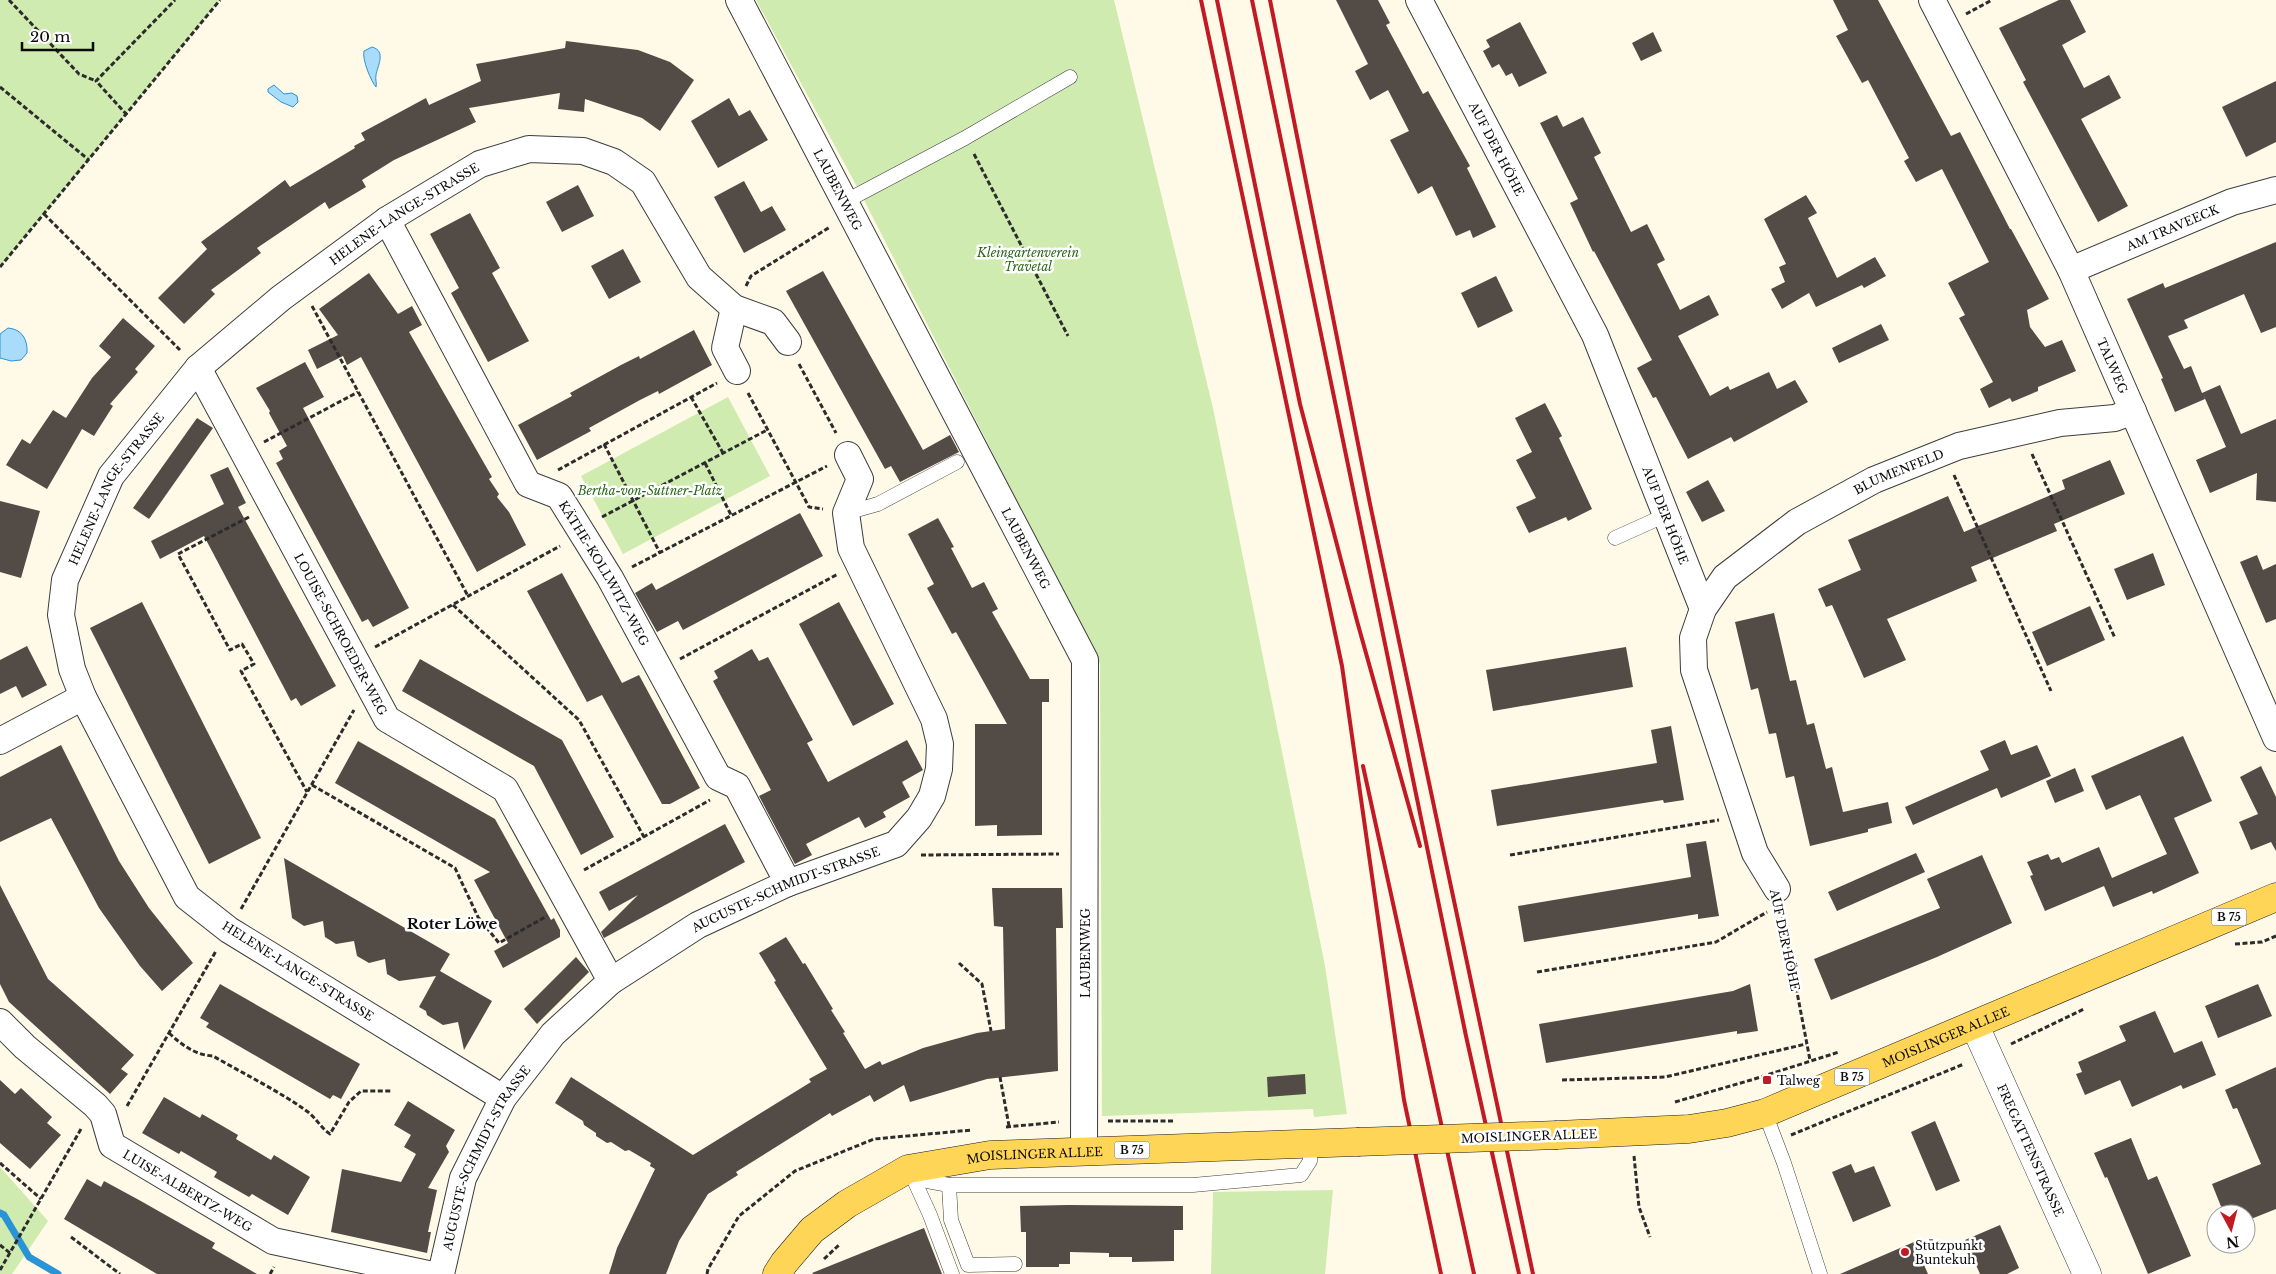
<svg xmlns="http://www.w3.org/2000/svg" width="2276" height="1274" viewBox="0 0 2276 1274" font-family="'Libre Baskerville',serif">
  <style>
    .green { fill: #cfebaf }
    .water { fill: #a8dcfa; stroke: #2a93d6 }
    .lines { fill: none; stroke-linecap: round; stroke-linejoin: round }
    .stream { stroke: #2a93d6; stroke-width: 7 }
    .building { fill: #534b46 }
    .service-casing { stroke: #3d3d3d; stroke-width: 15 }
    .minor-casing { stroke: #3d3d3d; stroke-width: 28 }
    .tertiary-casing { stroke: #3d3d3d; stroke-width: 29 }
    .primary-casing { stroke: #1b1b1b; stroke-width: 29 }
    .path { stroke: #2c2c2c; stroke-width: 3; stroke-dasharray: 5 2.5; stroke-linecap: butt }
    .service { stroke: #fff; stroke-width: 14 }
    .minor { stroke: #fff; stroke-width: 26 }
    .tertiary { stroke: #fff; stroke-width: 28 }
    .primary { stroke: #ffd557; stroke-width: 28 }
    .rail { stroke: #c21a24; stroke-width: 4 }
    .primary-bridge-casing { stroke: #1b1b1b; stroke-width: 29; stroke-linecap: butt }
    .primary-bridge { stroke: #ffd557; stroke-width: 28 }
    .poi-dot { fill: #c21a24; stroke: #fff; stroke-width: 2 }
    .labels { text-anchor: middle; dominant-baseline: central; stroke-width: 5; stroke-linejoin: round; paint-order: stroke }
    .shield { fill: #fff; stroke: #545454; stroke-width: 1 }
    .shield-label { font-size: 11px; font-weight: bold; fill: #0a0a0a }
    .street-label { font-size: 12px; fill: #0a0a0a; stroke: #fff }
    .park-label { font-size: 12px; font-style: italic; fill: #286517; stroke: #fff }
    .poi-label { font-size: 12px; fill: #0a0a0a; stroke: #fff; text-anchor: start }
    .quarter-label { font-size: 15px; font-weight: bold; fill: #0a0a0a; stroke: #fff }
  </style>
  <rect width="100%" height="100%" fill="#fffae7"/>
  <!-- green -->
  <g class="green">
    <path d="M0 0H220L0 267Z"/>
    <path d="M756 0H1114L1213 408 1325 966 1347 1114 1314 1117 1313 1109 1102 1116 1100 664 862 196Z"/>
    <path d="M728 397 770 476 623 554 581 476Z"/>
    <path d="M0 1167 48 1221 12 1274H0Z"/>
    <path d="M1333 1190 1325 1274H1211L1213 1192Z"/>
  </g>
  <!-- water -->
  <g class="water">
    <path d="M372 47C387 51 377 67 376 75 375 79 377 83 376 87 371 81 362 60 364 51Z"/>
    <path d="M274 85 284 94 292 93 297 96 298 102 293 107 281 102 268 92V89Z"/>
    <path d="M8 328C22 329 28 340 27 353L21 360 11 361 0 358V334Z"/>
  </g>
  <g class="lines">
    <!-- stream -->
    <path class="stream" d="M0 1213 4 1215 29 1257 58 1274"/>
  </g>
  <!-- building -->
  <g class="building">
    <path d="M1336 0H1378L1390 23 1386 25 1423 94 1428 91 1470 166 1467 168 1496 227 1473 238 1470 230 1456 236 1432 186 1418 194 1390 140 1409 131 1388 90 1370 100 1355 71 1368 64Z"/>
    <path d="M1833 0H1878L1951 136 1960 132 2010 229H2011L2049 299 2027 310 2030 327 2045 347 2062 340 2076 371 2038 387V391L2012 402 2010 398 1989 408 1980 389 1993 382 1959 318 1965 315 1948 283 1989 262 1942 169 1916 182 1904 161 1909 158 1868 80 1862 83 1836 36 1848 30Z"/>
    <path d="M2059 0H2070L2086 32 2062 45 2084 88 2109 75 2121 98 2081 119 2128 206 2098 222 2023 82 2026 80 1999 28Z"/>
    <path d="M1520 22 1547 73 1519 87 1512 73 1506 76 1499 64 1492 68 1483 51 1490 47 1486 40Z"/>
    <path d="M1653 32 1662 51 1641 61 1632 43Z"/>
    <path d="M566 41 638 50 670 62 694 80 660 131 642 118 585 99 584 112 558 109 560 93 469 108 476 122 394 160 362 180 366 187 329 209 325 202 257 248 261 253 211 290 215 294 184 324 158 298 207 249 201 242 285 180 290 187 355 148 354 146 365 140 361 133 426 98 429 105 481 81 476 64 565 48Z"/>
    <path d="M2276 81V142L2246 157 2222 107Z"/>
    <path d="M729 98 739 116 750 110 768 140 718 168 691 121Z"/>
    <path d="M1557 115 1563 127 1583 117 1601 153 1594 157 1631 232 1647 224 1665 260 1657 264 1680 310 1709 295 1719 315 1678 336 1710 396 1728 386 1730 390 1769 372 1777 389 1795 380 1808 402 1734 442 1731 437 1688 459 1656 397 1653 398 1637 368 1652 360 1594 251 1593 252 1570 203 1578 199 1540 123Z"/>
    <path d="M744 181 761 212 772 206 786 230 744 253 714 197Z"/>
    <path d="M578 185 594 216 562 232 546 202Z"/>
    <path d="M1806 195 1817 213 1808 218 1837 278 1875 257 1886 276 1864 288 1862 285 1816 307 1809 293 1819 287 1782 309 1771 289 1785 282 1779 267 1786 264 1764 219Z"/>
    <path d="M470 213 500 268 492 273 529 341 488 362 451 293 459 288 430 234Z"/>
    <path d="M2276 242V327L2261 333 2244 294 2184 320 2188 328 2168 336 2184 369 2191 366 2202 393 2220 385 2241 434 2276 419V502L2256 500 2257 473 2210 493 2196 460 2226 447 2203 394 2205 399 2175 412 2161 379 2163 378 2127 299 2163 283 2165 288Z"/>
    <path d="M623 249 641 282 609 299 591 266Z"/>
    <path d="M823 271 923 450 950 435 959 452 900 482 891 466 885 469 786 291Z"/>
    <path d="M369 273 398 314 412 306 422 325 409 332 492 477 489 479 499 494 497 497 509 512 526 545 477 572 361 357 347 365 343 356 317 369 308 350 338 335 319 309Z"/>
    <path d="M1496 276 1513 311 1478 328 1461 293Z"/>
    <path d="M123 318 155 346 135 369 138 372 110 404 113 406 94 436 82 429 47 489 6 465 22 439 30 444 53 410 66 418 92 378 111 357 99 346Z"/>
    <path d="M1881 324 1889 340 1839 363 1832 348Z"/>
    <path d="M694 330 712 365 659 394 658 391 640 400 589 428 591 431 537 460 518 425 572 396 570 393 621 365 639 356 640 359Z"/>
    <path d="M305 362 324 397 303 408 409 608 373 627 368 619 362 622 276 463 283 459 279 451 287 446 269 413 270 411 256 388Z"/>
    <path d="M1545 403 1562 436 1559 438 1592 509 1568 521 1566 517 1529 533 1516 507 1536 498 1516 460 1532 452 1515 418Z"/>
    <path d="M197 418 213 428 149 519 133 508Z"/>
    <path d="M2110 460 2125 494 2054 524 2057 531 1971 567 1977 581 1887 619 1906 660 1864 678 1832 605 1826 607 1818 589 1861 570 1848 540 1948 496 1964 532 2065 489 2062 480Z"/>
    <path d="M228 467 246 503 238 507 336 686 301 706 296 698 291 701 204 536 160 559 151 541 224 504 210 475Z"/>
    <path d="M1708 480 1725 511 1702 522 1686 492Z"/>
    <path d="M0 501 40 511 21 578 0 572Z"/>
    <path d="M800 513 823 556 683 630 678 621 657 632 635 593 652 583 656 590Z"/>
    <path d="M938 518 954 547 951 548 972 588 984 582 998 609 992 612 1030 679H1049V702H1042V835L997 836V825L975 826V724H1007L956 632 952 634 927 588 934 584 908 534Z"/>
    <path d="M2153 553 2165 585 2127 600 2114 569Z"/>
    <path d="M2257 555 2263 570 2276 564V619L2266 623 2240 562Z"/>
    <path d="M562 573 622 683 639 675 700 788 670 804H662L602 695 587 702 527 591Z"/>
    <path d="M142 602 261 838 209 864 90 628Z"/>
    <path d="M839 602 894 704 853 726 799 624Z"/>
    <path d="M2090 606 2105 640 2047 666 2032 632Z"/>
    <path d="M1774 613 1790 681 1796 680 1807 725 1814 723 1826 769 1832 767 1843 812 1888 802 1892 823 1868 829V832L1810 846 1794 776 1786 778 1776 733 1769 734 1758 688 1751 690 1735 622Z"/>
    <path d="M27 646 47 685 22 698 16 686 0 694V660Z"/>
    <path d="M1626 647 1633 687 1493 711 1486 670Z"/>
    <path d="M752 649 759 661 768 657 813 740 807 743 828 782 907 740 923 770 902 782 910 797 883 812 886 817 865 828 859 817 806 844 812 855 795 864 759 796 771 790 713 681 718 678 714 671Z"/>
    <path d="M420 659 562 740 614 837 581 855 534 766 402 691Z"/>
    <path d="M1671 726 1684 800 1664 803 1663 800 1497 826 1491 790 1657 763 1651 730Z"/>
    <path d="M2183 736 2212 801 2174 818 2199 873 2153 894 2152 891 2113 907 2104 886 2045 911 2030 876 2033 875 2027 862 2048 854 2051 860 2059 857 2062 863 2099 847 2112 878 2167 854 2140 795 2106 810 2091 776Z"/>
    <path d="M2005 740 2011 755 2037 745 2051 776 2001 798 1997 788 1913 825 1905 807 1989 770 1980 751Z"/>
    <path d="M358 741 495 819 551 920 554 918 560 930V937L503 968 494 951 508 943 474 880 490 872 335 783Z"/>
    <path d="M61 745 119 861 149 908 193 963 162 991 140 966 99 908 51 818 0 842V777Z"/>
    <path d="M2261 766 2276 797V851L2271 842 2251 850 2239 822 2258 814 2240 777Z"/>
    <path d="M2075 768 2084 791 2055 803 2046 781Z"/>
    <path d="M725 824 745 862 604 938 601 932 638 895 609 911 599 892Z"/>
    <path d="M1706 841 1719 916 1698 919V914L1524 942 1518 906 1691 877 1686 844Z"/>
    <path d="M1916 853 1925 872 1837 911 1828 892Z"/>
    <path d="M1982 855 2012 923 1937 957 1831 1000 1814 959 1940 908 1927 879Z"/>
    <path d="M284 858 450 954 440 971 492 1001 464 1050 458 1022 443 1025 427 1015 426 1011 419 1007 436 976 399 981 387 974 385 959 369 963 357 956 354 941 336 944 325 937 323 921 304 926 292 918Z"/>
    <path d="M0 885 48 979 134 1055 121 1069 128 1074 110 1094 9 1002 0 984Z"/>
    <path d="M992 888H1062L1063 928H1056L1058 1071 987 1079 910 1102 904 1085 874 1102 870 1095 832 1116 830 1113 736 1172 738 1175 708 1194 679 1241 666 1274H609L617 1248 655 1169 650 1166 651 1163 629 1150 625 1151 611 1142 607 1143 596 1136V1133L584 1125 583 1121 555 1103 571 1077 693 1155 811 1082 809 1079 827 1069 774 982 776 981 759 953 786 937 803 964 805 963 833 1009 831 1010 845 1032 843 1033 865 1069 880 1061 882 1065 923 1048 977 1033 1005 1029 1003 927 994 926Z"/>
    <path d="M576 957 589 972 537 1024 524 1009Z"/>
    <path d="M220 984 360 1064 341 1099 333 1095 330 1099 206 1027 209 1023 200 1018Z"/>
    <path d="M1750 984 1758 1031 1737 1034V1031L1546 1063 1539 1024 1733 991Z"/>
    <path d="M2258 984 2272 1016 2218 1038 2205 1006Z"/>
    <path d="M2155 1011 2174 1053 2202 1041 2216 1075 2183 1089 2181 1085 2132 1107 2120 1080 2085 1095 2076 1074 2082 1072 2078 1062 2126 1041 2119 1026Z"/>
    <path d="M2276 1067V1209L2246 1221V1214H2224L2212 1184 2261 1164 2237 1108 2233 1109 2225 1090Z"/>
    <path d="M1305 1074 1306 1094 1268 1097 1267 1077Z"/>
    <path d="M0 1080 15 1094 21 1088 52 1117 47 1123 61 1135 30 1169 0 1143Z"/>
    <path d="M164 1097 200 1118 202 1114 238 1135 236 1139 271 1160 274 1155 310 1177 288 1215 252 1194 249 1197 214 1177 217 1172 181 1151 179 1154 142 1133Z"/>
    <path d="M408 1101 455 1130 446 1146 449 1152 428 1188 437 1190 428 1232H431L427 1253 331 1232 342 1169 401 1182 416 1154 404 1147 411 1135 394 1125Z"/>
    <path d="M1935 1121 1960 1181 1936 1191 1911 1132Z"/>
    <path d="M2131 1138 2148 1180 2157 1176 2191 1256 2148 1274 2107 1177 2105 1178 2094 1153Z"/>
    <path d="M1851 1164 1855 1173 1874 1166 1891 1206 1853 1222 1832 1172Z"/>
    <path d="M87 1179 101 1187 104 1181 139 1200 215 1243 212 1248 257 1274H157L64 1219Z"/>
    <path d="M1068 1205 1183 1206V1230H1174V1261L1132 1262V1257H1109V1253L1070 1252V1264H1059V1267H1026V1232H1021L1020 1206Z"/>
    <path d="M2000 1225 2019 1268 2007 1274H1980L1965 1240Z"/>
    <path d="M924 1228 942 1274H813L812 1273Z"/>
    <path d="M1914 1242 1928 1274H1840Z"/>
  </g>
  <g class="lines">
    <!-- service casing -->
    <g class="service-casing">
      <g id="service">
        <path d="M846 201 965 138 1070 77"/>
        <path d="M846 513 878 504 957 462"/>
        <path d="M1615 538 1666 515"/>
        <path d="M1765 1113 1784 1163 1820 1274"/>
        <path d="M909 1169 930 1215 952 1274"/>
        <path d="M911 1170 927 1181 949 1185H1193L1301 1175 1310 1161V1144"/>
        <path d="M949 1185 951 1220 968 1265 1015 1264"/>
      </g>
    </g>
    <!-- minor casing -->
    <g class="minor-casing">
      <g id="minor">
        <path id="s1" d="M739 0 1085 660 1084 1151"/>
        <path id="s2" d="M1419 0 1595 335 1703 609"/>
        <path id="s3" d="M1932 0 2071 270 2276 738"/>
        <path id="s4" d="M387 220 528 484 559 496 610 578 718 777 737 786 788 883"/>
        <path id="s5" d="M2071 270 2232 202 2276 190"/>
        <path d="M734 308 725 348 737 371"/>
        <path id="s6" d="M198 368 387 719 505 789 611 981"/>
        <path d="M0 741 83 697"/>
        <path id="s7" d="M1777 889 1755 853 1694 670 1693 638 1703 609 1725 577 1797 522 1874 480 1959 446 2060 423 2115 418 2133 411"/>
        <path id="s8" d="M0 1022 25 1047 95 1105 103 1114 112 1145 273 1241 428 1274"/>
        <path id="s9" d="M503 1098 229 930 187 897 83 697 72 669 61 615 65 580 111 476 198 368 281 298 387 220 480 164 529 149 583 151 614 162 643 182 699 277 734 308 773 322 788 342"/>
        <path id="s10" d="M441 1274 463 1178 503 1098 553 1034 611 981 698 925 788 883 896 844 919 818 932 796 939 769 940 744 934 719 851 548 846 513 860 479 848 455"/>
      </g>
    </g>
    <!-- tertiary casing -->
    <g class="tertiary-casing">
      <g id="tertiary">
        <path id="s11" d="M1975 1026 2087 1274"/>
      </g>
    </g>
    <!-- primary casing -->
    <g class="primary-casing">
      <g id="primary">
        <path id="s12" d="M1557 1135 1689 1129 1727 1123 1765 1113 2276 897"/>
        <path id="s13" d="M777 1274 784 1263 812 1230 847 1204 908 1169 990 1155 1357 1142"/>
      </g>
    </g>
    <!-- path -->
    <g class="path">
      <path d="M9 0 79 74 96 81"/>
      <path d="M1966 14 1992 0"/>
      <path d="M0 87 89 160"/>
      <path d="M127 115 96 81 175 0"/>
      <path d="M974 154 1068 336"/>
      <path d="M44 214 180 350"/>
      <path d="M0 267 220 0"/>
      <path d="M746 286 751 276 830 227"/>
      <path d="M312 306 468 596"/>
      <path d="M799 364 836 433"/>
      <path d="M748 393 809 507 823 509"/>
      <path d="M691 397 723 453"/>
      <path d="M264 442 358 392"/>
      <path d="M604 444 660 553"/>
      <path d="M2032 454 2115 638"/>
      <path d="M705 463 731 515"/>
      <path d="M558 470 717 383"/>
      <path d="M1954 475 2051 691"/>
      <path d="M249 517 178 554 230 650 242 644 254 664 241 671 307 792"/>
      <path d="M602 517 767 430"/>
      <path d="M632 567 827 466"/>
      <path d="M453 605 579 720 644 837"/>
      <path d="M375 647 560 546"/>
      <path d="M680 659 838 574"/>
      <path d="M312 785 455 868 478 917 499 943 547 916"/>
      <path d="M921 855 1059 854"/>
      <path d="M1510 855 1719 820"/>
      <path d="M584 870 710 800"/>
      <path d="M241 909 354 710"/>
      <path d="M1782 914 1810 1060"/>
      <path d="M2235 944 2262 942 2276 936"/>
      <path d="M959 963 982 984 991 1031"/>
      <path d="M1537 972 1716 942 1767 912"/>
      <path d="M169 1033C182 1045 195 1055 213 1056 244 1074 279 1091 308 1112 316 1118 321 1128 330 1134L349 1102 361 1091H392"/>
      <path d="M2011 1044 2084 1009"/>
      <path d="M1000 1077 1009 1126"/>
      <path d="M1562 1080 1665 1077 1806 1044"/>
      <path d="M1675 1102 1751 1080 1839 1052"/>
      <path d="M127 1106 216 951"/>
      <path d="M1108 1121H1174"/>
      <path d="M1006 1127 1059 1122"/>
      <path d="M1791 1135 1964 1064"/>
      <path d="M1634 1156 1639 1207 1650 1237"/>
      <path d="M0 1163 41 1199"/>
      <path d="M71 1237 120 1274"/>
      <path d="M0 1245 10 1253"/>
      <path d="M824 1259 839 1245"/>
      <path d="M0 1270 81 1129"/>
      <path d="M270 1274 274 1267"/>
      <path d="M707 1274 708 1269 739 1216 795 1171 874 1139 972 1130"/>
    </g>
    <!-- service -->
    <use href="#service" class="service"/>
    <!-- minor -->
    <use href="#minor" class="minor"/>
    <!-- tertiary -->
    <use href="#tertiary" class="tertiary"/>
    <!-- primary -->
    <use href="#primary" class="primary"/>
    <!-- rail -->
    <g class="rail">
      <path d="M1201 0 1342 666 1404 1100 1441 1274"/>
      <path d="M1217 0 1300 404 1357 621 1420 846"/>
      <path d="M1252 0 1466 1036 1519 1274"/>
      <path d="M1270 0 1370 504 1533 1274"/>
      <path d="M1363 766 1474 1274"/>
    </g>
    <!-- primary-bridge casing -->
    <g class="primary-bridge-casing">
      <path id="primary-bridge" d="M1357 1142 1557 1135"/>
    </g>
    <!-- primary-bridge -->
    <use href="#primary-bridge" class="primary-bridge"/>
  </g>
  <!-- markers -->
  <g class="poi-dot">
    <rect x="1762" y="1075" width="10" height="10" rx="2.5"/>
    <circle cx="1905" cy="1252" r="5"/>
  </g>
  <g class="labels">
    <!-- shield labels -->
    <g class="shield">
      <rect x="2211.5" y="908.5" width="35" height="17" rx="4"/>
      <rect x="1834.5" y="1068.5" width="35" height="17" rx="4"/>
      <rect x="1114.5" y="1141.5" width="35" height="17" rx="4"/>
    </g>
    <g class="shield-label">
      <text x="2229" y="917">B 75</text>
      <text x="1852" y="1077">B 75</text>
      <text x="1132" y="1150">B 75</text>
    </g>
    <!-- street labels -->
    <g class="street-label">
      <text stroke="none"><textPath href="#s2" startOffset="168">AUF DER HÖHE</textPath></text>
      <text stroke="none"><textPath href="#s1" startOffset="214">LAUBENWEG</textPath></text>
      <text stroke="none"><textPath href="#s9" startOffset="1231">HELENE-LANGE-STRASSE</textPath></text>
      <text stroke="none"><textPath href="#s5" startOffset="110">AM TRAVEECK</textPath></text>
      <text stroke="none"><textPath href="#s3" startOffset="408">TALWEG</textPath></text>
      <text stroke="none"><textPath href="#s7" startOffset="541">BLUMENFELD</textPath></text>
      <text stroke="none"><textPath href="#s9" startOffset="826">HELENE-LANGE-STRASSE</textPath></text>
      <text stroke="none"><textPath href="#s2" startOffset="572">AUF DER HÖHE</textPath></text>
      <text stroke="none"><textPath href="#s1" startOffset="619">LAUBENWEG</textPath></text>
      <text stroke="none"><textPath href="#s4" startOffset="422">KÄTHE-KOLLWITZ-WEG</textPath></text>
      <text stroke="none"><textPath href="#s6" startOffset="302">LOUISE-SCHROEDER-WEG</textPath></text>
      <text stroke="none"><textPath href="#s10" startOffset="546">AUGUSTE-SCHMIDT-STRASSE</textPath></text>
      <text transform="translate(1785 940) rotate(78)">AUF DER HÖHE</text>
      <text transform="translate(1085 953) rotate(-90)">LAUBENWEG</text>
      <text transform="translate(298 971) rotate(32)">HELENE-LANGE-STRASSE</text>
      <text stroke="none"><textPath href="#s12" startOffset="406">MOISLINGER ALLEE</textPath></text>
      <text transform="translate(1529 1136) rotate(-2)">MOISLINGER ALLEE</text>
      <text stroke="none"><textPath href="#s11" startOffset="136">FREGATTENSTRASSE</textPath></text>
      <text stroke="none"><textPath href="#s13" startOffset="298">MOISLINGER ALLEE</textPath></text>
      <text stroke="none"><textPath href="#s10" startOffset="126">AUGUSTE-SCHMIDT-STRASSE</textPath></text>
      <text stroke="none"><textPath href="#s8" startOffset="259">LUISE-ALBERTZ-WEG</textPath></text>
    </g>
    <!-- park labels -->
    <g class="park-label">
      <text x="1028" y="252">Kleingartenverein<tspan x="1028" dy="14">Travetal</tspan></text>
      <text x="650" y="490">Bertha-von-Suttner-Platz</text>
    </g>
    <!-- poi labels -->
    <g class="poi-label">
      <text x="1777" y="1080">Talweg</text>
      <text x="1915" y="1245">Stützpunkt<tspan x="1915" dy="14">Buntekuh</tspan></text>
    </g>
    <!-- quarter labels -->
    <g class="quarter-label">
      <text x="452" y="923">Roter Löwe</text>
    </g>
  </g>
  <!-- north arrow -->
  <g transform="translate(2231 1229) rotate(173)"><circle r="24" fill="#ffffff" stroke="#9d9d9d"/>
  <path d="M0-4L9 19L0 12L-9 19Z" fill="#c21a24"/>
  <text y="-8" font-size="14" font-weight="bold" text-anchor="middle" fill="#0a0a0a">N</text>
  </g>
  <!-- scale -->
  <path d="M22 42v8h71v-8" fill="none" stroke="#0a0a0a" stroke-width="2.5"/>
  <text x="30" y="42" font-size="15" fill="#0a0a0a" stroke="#ffffff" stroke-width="4" paint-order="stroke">20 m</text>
</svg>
